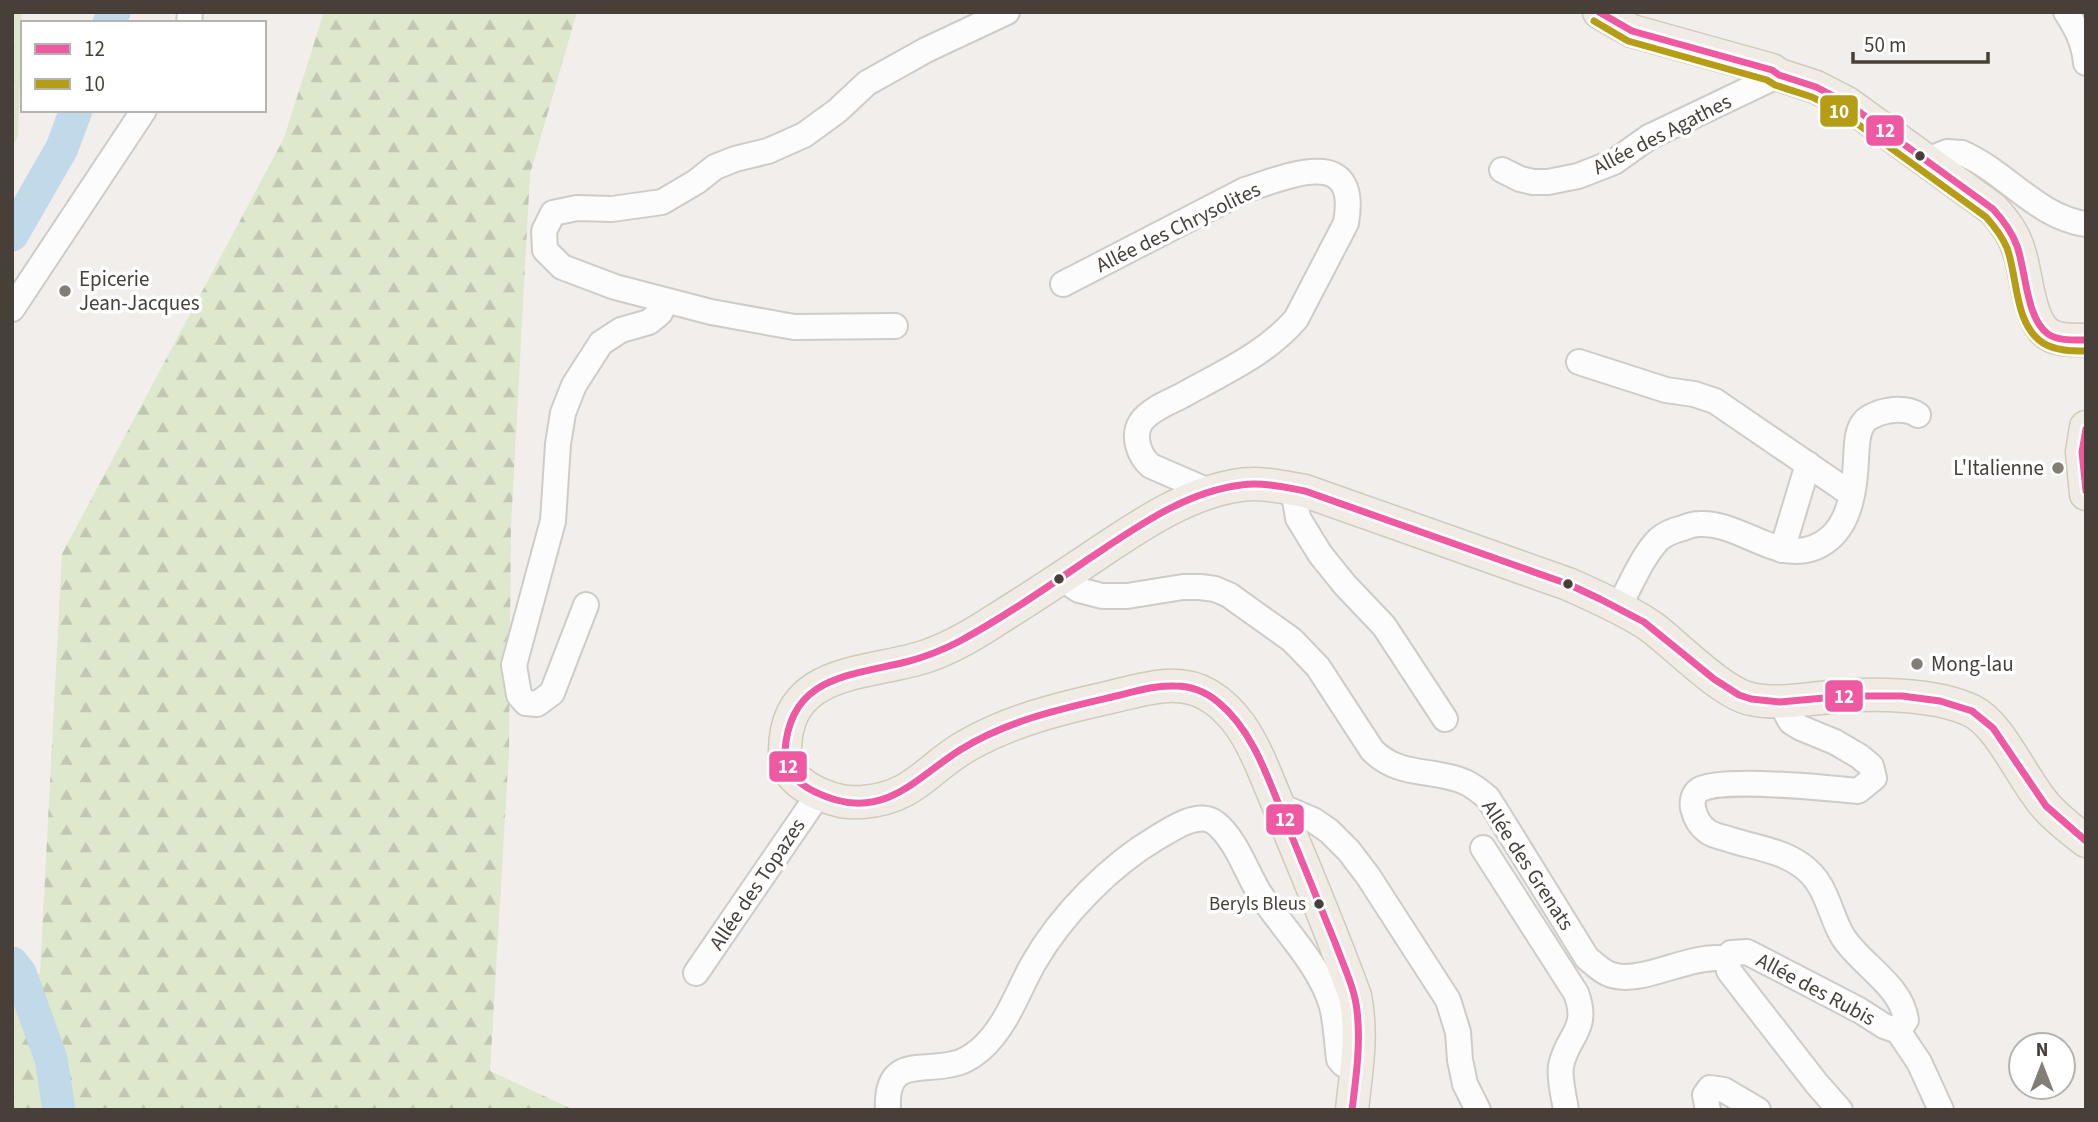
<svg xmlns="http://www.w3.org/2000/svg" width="2098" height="1122" viewBox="0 0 2098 1122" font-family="'Source Sans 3',sans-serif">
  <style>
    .forest { fill: url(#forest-firs) }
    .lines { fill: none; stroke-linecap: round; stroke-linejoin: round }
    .river { stroke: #c0daea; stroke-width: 33 }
    .minor-casing { stroke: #ceccc9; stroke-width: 28 }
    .major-casing { stroke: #d1cabb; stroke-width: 35 }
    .minor { stroke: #fdfcfc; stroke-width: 24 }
    .major { stroke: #f0ece5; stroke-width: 32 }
    .bus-1-casing { stroke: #fff; stroke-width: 12 }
    .bus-2-casing { stroke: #fff; stroke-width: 12 }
    .bus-1 { stroke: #ef59a1; stroke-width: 7 }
    .bus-2 { stroke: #b59e16; stroke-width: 7 }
    .bus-dot { fill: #464038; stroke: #fff; stroke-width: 2.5 }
    .poi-dot { fill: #827d77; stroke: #fff; stroke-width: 2.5 }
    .labels { text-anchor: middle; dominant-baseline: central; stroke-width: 7; stroke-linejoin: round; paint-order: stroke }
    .bus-label { font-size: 19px; fill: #464038; stroke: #fff; text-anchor: end }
    .street-label { font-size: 21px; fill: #464038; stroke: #fff }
    .poi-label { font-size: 21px; fill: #464038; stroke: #fff; text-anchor: start }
    .line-badge { stroke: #fff; stroke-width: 2.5 }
    .badge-label { font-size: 19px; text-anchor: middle; font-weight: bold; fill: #fff }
  </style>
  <defs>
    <pattern id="forest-firs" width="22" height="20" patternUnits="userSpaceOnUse" patternTransform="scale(1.75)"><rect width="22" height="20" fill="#dee8cd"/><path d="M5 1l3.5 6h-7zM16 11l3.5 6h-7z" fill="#c0c8b1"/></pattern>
  </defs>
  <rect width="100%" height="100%" fill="#f1eeeb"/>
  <!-- forest -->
  <g class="forest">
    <path d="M12 12H22L18 136 12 148Z"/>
    <path d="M324 12H577L530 174 511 526 509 750 490 1071 574 1110H12V1000L40 973 62 554 284 138Z"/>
  </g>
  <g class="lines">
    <!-- river -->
    <g class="river">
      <path d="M109 23 114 12"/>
      <path d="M12 235 62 148 76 110"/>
      <path d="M12 963 20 973 51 1059 59 1110"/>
    </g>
    <!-- minor casing -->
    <g class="minor-casing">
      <g id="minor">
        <path d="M2066 12C2077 29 2084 42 2086 63"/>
        <path d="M189 23 190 12"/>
        <path d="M1925 161 1947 152 1962 153C2006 172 2037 217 2086 224"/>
        <path d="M1502 170 1520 179 1533 182H1548L1578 176 1614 162 1649 137 1779 75"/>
        <path d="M1063 284 1245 190C1288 176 1360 144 1346 223L1296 319C1266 354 1222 373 1183 395 1170 402 1150 409 1141 422 1132 436 1139 456 1151 466L1211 492"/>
        <path d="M12 309 144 110"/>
        <path d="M895 326 794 327 711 312 615 287 562 267 545 250 544 231 553 213 577 208 612 209 662 202 696 182 715 167 735 159 768 151 804 135 837 111 867 83 926 50 1007 12"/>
        <path d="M1579 362 1666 390 1694 394 1715 401 1851 494"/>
        <path d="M1305 491 1295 500 1298 518 1320 554 1345 585 1384 626 1445 719"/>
        <path d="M1782 550 1808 464"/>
        <path d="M1061 578 1079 590 1102 596H1127L1183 587H1200L1215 589 1229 595 1292 640 1318 667 1372 750C1399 778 1433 768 1465 782 1474 786 1481 792 1488 798L1587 958C1594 964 1601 971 1609 974 1641 987 1690 952 1727 959"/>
        <path d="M586 605 552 693 537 704 526 703 519 695 514 665 553 521 558 444 563 413 574 385 601 343 621 330 649 322 660 313 666 301"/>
        <path d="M1618 608C1630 587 1642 556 1659 539 1665 534 1675 530 1683 528 1688 526 1694 524 1699 524 1744 521 1786 575 1830 538 1851 520 1855 485 1856 459 1857 447 1856 432 1864 422 1868 417 1880 412 1887 411 1898 409 1909 409 1918 415"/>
        <path d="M1786 701V713L1791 722 1801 728 1835 742 1859 756 1871 766 1874 778 1858 791C1828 788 1720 777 1699 790 1693 794 1692 802 1693 808 1695 817 1700 826 1707 831 1713 836 1723 837 1731 840 1754 847 1782 851 1801 865 1828 884 1828 912 1843 937 1862 966 1901 985 1906 1020L1898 1031"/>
        <path d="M1278 805 1313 820 1329 831 1349 851 1368 876 1448 1000 1458 1032 1460 1060 1465 1084 1478 1110"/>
        <path d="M1483 848 1576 993C1590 1030 1567 1035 1561 1066 1559 1080 1564 1096 1566 1110"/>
        <path d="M696 973 818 795"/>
        <path d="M1898 1031 1919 1062 1941 1110"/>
        <path d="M888 1110C885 1056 921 1072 953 1064 964 1062 973 1056 981 1049 1006 1027 1017 993 1033 964 1061 915 1110 865 1158 837 1172 829 1190 816 1207 819 1212 820 1217 824 1220 827 1237 844 1246 870 1258 891 1282 928 1319 963 1332 1006 1336 1023 1337 1042 1339 1059L1343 1064 1357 1071"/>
        <path d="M1708 1110 1705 1095 1710 1088 1724 1090 1758 1110"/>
        <path d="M1840 1110 1817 1084 1729 971 1727 959 1731 953 1747 952 1859 1010 1884 1026 1898 1031"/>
      </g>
    </g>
    <!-- major casing -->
    <g class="major-casing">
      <g id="major">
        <path d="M1599 12 1632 31 1772 70 1779 75 1816 87 1847 103 1993 209C2005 222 2014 234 2019 251 2027 274 2028 320 2048 334 2059 341 2073 340 2086 340"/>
        <path d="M2086 427 2082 452 2086 494"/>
        <path d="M1352 1110C1356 1070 1363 1036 1355 996 1332 933 1306 871 1280 809 1268 782 1257 749 1240 725 1232 714 1220 702 1208 695 1196 688 1182 685 1167 686 1148 687 1129 693 1111 697 1062 708 1012 720 968 745 928 767 915 798 863 802 855 802 849 803 841 801 819 796 785 781 785 755 783 666 867 676 927 656 950 648 971 636 991 623 1026 601 1060 579 1094 556 1136 528 1183 495 1234 486 1258 481 1282 487 1305 491L1568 584C1593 595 1631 612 1653 628 1678 647 1722 693 1751 699 1776 705 1805 699 1830 697 1870 693 1935 693 1972 711 2001 725 2023 781 2046 806 2057 819 2072 830 2086 841"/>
      </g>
    </g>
    <!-- minor -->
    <use href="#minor" class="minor"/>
    <!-- major -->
    <use href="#major" class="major"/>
    <!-- bus-1 casing -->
    <g class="bus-1-casing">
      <g id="bus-1">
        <path d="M1599 12 1632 31 1772 70 1779 75 1816 87 1847 103 1993 209C2003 220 2012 232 2017 246 2026 271 2026 318 2048 334 2058 341 2074 340 2086 340"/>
        <path d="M2086 429 2082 452 2086 491"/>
        <path d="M1352 1110C1356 1077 1361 1044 1357 1011 1355 989 1344 967 1336 945 1320 906 1304 867 1288 827 1270 785 1255 732 1218 702 1206 692 1191 686 1175 686 1154 685 1133 692 1112 697 1060 709 1006 721 960 750 920 775 889 815 836 800 813 793 784 779 785 752 789 677 848 676 906 662 925 657 943 650 960 641 1004 617 1046 588 1087 560 1134 529 1184 492 1241 485 1262 482 1284 487 1305 491L1568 584 1600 599 1644 622 1714 679 1739 695 1751 699 1780 702 1846 696H1902L1940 701 1972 711 1993 728 2046 806 2086 841"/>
      </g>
    </g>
    <!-- bus-2 casing -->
    <g class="bus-2-casing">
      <path id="bus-2" d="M1594 21 1628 41 1767 80 1775 85 1812 97 1841 112 1986 217C1994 226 2002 236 2007 248 2018 278 2014 324 2043 343 2056 351 2072 351 2086 351"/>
    </g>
    <!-- bus-1 -->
    <use href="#bus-1" class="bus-1"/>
    <!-- bus-2 -->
    <use href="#bus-2" class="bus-2"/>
  </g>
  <!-- markers -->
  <g class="bus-dot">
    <circle cx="1920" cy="156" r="6"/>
    <circle cx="1059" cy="579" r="6"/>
    <circle cx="1568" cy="584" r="6"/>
    <circle cx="1319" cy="904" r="6"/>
  </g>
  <g class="poi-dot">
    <circle cx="65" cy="291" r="7"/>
    <circle cx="2058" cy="468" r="7"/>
    <circle cx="1917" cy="664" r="7"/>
  </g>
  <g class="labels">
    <!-- bus labels -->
    <g class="bus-label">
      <text x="1306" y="904">Beryls Bleus</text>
    </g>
    <!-- street labels -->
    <g class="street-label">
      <text transform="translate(1662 134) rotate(-27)">Allée des Agathes</text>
      <text transform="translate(1178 227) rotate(-26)">Allée des Chrysolites</text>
      <text transform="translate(1528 865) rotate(57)">Allée des Grenats</text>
      <text transform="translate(757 884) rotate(-56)">Allée des Topazes</text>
      <text transform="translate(1816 989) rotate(28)">Allée des Rubis</text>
    </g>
    <!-- poi labels -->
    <g class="poi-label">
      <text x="79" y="279">Epicerie<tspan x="79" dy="24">Jean-Jacques</tspan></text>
      <text x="2044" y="468" text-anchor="end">L'Italienne</text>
      <text x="1931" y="664">Mong-lau</text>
    </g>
  </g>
  <g class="line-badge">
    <rect x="1819" y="94" width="40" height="34" rx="7" fill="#b59e16"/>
    <rect x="1865" y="114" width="40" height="33" rx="7" fill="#ef59a1"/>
    <rect x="1824" y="679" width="40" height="34" rx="7" fill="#ef59a1"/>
    <rect x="768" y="750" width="40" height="33" rx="7" fill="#ef59a1"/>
    <rect x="1265" y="803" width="40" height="33" rx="7" fill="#ef59a1"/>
  </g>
  <g class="badge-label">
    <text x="1839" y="118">10</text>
    <text x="1885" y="137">12</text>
    <text x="1844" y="703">12</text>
    <text x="788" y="773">12</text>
    <text x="1285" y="826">12</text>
  </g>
  <!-- border -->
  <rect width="2098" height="1122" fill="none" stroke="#464038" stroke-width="28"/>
  <!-- legend -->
  <rect x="21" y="21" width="245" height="91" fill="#ffffff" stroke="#b5b3af" stroke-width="2"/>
  <rect x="35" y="44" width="35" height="10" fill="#ef59a1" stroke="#b5b3af" stroke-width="2"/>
  <text x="84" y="56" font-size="21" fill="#464038">12</text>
  <rect x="35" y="79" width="35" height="10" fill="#b59e16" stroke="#b5b3af" stroke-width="2"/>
  <text x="84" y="91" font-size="21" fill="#464038">10</text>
  <!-- north arrow -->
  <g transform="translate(2042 1066)"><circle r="33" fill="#ffffff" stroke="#b5b3af" stroke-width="2"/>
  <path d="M0-5L12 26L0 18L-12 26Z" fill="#827d77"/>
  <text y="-10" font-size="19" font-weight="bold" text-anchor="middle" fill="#464038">N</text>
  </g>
  <!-- scale -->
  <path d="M1853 52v10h135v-10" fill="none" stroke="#464038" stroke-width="3.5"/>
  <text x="1864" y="52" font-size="21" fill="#464038" stroke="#ffffff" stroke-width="5" paint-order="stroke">50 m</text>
</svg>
